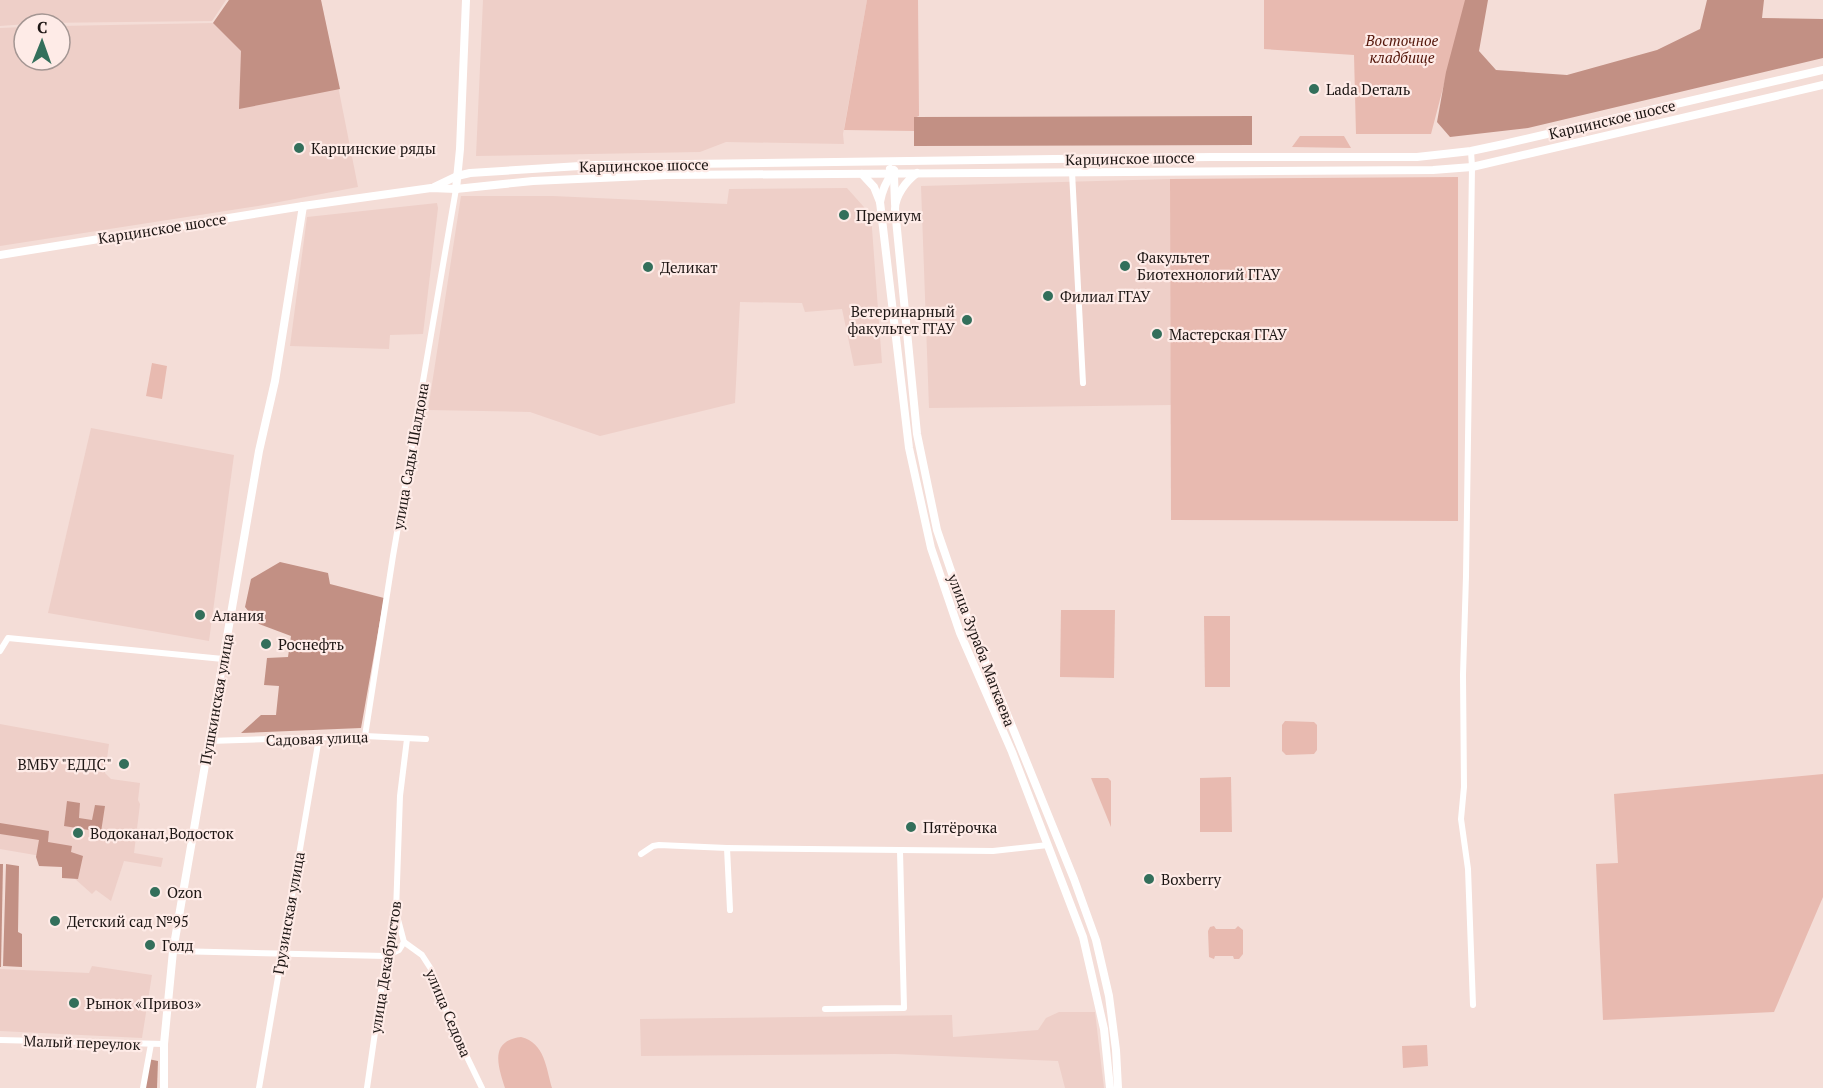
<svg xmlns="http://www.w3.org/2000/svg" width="1823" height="1088" viewBox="0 0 1823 1088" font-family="'PT Serif',serif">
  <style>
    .built { fill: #eecfc8 }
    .green { fill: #e8bab0 }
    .forest { fill: #c29084 }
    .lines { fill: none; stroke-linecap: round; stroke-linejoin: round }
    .street { stroke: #fff; stroke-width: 6 }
    .secondary { stroke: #fff; stroke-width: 8 }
    .poi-dot { fill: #336f5b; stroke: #feebe7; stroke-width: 2 }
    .labels { text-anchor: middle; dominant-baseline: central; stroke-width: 4.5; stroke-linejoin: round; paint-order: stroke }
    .park-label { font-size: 15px; font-style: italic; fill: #531509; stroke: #feebe7 }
    .poi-label { font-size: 15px; fill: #1d1614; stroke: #feebe7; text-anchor: start }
    .street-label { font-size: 15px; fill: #1d1614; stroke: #feebe7 }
  </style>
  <rect width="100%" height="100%" fill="#f4ddd7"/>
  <!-- built -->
  <g class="built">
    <path d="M0 0H226L212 21 40 23 0 26Z"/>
    <path d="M229 0H321L358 187 258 206 0 246V28L24 27V60H60V26L213 23Z"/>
    <path d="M483 0H867L843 134 844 144 726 142 700 152 476 156Z"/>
    <path d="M1170 179 1171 405 929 408 921 186Z"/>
    <path d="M847 188 871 215 882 363 854 366 842 309 805 312 802 303 740 302 735 403 600 436 530 412 428 410 461 196H553L727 204 729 189Z"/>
    <path d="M437 203 438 208 423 334 390 335 389 349 290 346 307 217Z"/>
    <path d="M91 428 234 455 209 641 48 613Z"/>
    <path d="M0 724 109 744 105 773 111 779 140 783 138 800 140 804 134 853 163 858 161 867 124 861 111 901 96 890 92 894 74 878 76 862 0 849Z"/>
    <path d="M92 966 152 975 142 1038 0 1031V969L89 973Z"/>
    <path d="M1059 1012H1095L1104 1088H1065L1058 1061 895 1054 641 1056 640 1019 952 1015 953 1037 1038 1030 1046 1018Z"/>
  </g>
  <!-- green -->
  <g class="green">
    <path d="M867 0H918L919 116 914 118V131L844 130Z"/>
    <path d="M1264 0H1466L1431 134H1356L1354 55 1264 49Z"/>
    <path d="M1300 136H1344L1351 148 1292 147Z"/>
    <path d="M1458 177V521L1171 520 1170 179Z"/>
    <path d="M152 363 167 366 162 399 146 396Z"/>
    <path d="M1061 610H1115L1114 678 1060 677Z"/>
    <path d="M1204 616H1230V687H1205Z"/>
    <path d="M1285 721 1314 722 1317 725V750L1314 754 1286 755 1282 751V725Z"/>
    <path d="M1823 774V897L1774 1012 1603 1020 1596 864 1618 863 1614 794Z"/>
    <path d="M1231 777 1232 832H1200V778Z"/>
    <path d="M1091 778H1108L1111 781V827Z"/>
    <path d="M1214 926 1216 929H1235L1238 926 1243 930V954L1239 959H1234L1233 956H1215L1214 959 1209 957 1208 931 1210 927Z"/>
    <path d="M521 1037C545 1043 546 1068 552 1088H505C498 1066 489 1041 521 1037Z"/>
    <path d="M1427 1045 1428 1066 1403 1068 1402 1046Z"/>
  </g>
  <!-- forest -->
  <g class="forest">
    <path d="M229 0H321L340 89 239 109 241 51 213 23Z"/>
    <path d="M1465 0H1488L1479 51 1496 70 1567 75 1657 50 1700 29 1707 0H1764L1762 18 1823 19V58L1528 128 1450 137 1437 122 1446 72Z"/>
    <path d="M1252 116V145L914 146V117Z"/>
    <path d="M280 562 328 573 330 584 384 598 361 728 241 733 261 715H276L279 686 264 685 267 658 288 657 291 636 259 624 245 607 251 579Z"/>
    <path d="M67 801 80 803 79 818 92 820 95 805 105 806 101 832 64 826Z"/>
    <path d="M0 823 49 831 48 842 72 846 71 852 83 856 78 879 62 878V867L39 866 36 857 39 840 0 834Z"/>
    <path d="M0 864H3L1 967H0Z"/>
    <path d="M6 864 19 866 18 932 22 934V967L3 966Z"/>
    <path d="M148 1059 158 1061 157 1088H142Z"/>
  </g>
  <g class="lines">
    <!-- street -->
    <g class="street">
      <path d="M1471 151 1472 167 1466 576 1463 675 1464 787 1461 819 1468 869 1473 1005"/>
      <path d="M1072 172 1083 383"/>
      <path d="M0 651 8 638 223 659"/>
      <path d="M365 736 393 556 456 189"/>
      <path d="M209 741 365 736 426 739"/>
      <path d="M641 854 653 846 659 845 727 848"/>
      <path d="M730 910 727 848 993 851 1048 845"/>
      <path d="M396 912 404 942 422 955 431 969 452 1026 482 1088"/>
      <path d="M173 951 386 956 399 950 404 942"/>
      <path d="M825 1009 904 1008 900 851"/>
      <path d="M0 1040 164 1044"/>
      <path d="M143 1088 151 1044"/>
      <path d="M259 1088 319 738"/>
      <path d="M367 1088 386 956 396 912 400 796 407 739"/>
    </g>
    <!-- secondary -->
    <g class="secondary">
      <path d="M890 169 894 176 895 203"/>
      <path d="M917 173C906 181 895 196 895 209L917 434 937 530 971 629 992 677 1074 879 1096 940 1109 996 1116 1050 1118 1088"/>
      <path d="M862 174 874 187 880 202 909 448 931 548 960 633 1012 752 1083 937 1104 1029 1110 1088"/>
      <path d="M434 187 457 176 470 173 596 165 688 164 1211 157H1417L1471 151 1504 144 1823 70"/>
      <path d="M456 189 460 149 466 0"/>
      <path d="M880 202C882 190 887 180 894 170"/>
      <path d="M0 255 303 206 431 188 456 189 533 181 667 175 1433 170 1472 167 1823 85"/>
      <path d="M164 1088V1044L173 951 259 451 275 381 303 206"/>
    </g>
  </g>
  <!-- markers -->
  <g class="poi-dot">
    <circle cx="1314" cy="89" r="6"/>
    <circle cx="299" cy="148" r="6"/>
    <circle cx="844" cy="215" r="6"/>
    <circle cx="1125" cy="266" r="6"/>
    <circle cx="648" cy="267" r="6"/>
    <circle cx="1048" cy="296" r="6"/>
    <circle cx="967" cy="320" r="6"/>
    <circle cx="1157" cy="334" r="6"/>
    <circle cx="200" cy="615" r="6"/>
    <circle cx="266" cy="644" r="6"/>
    <circle cx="124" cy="764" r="6"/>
    <circle cx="911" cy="827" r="6"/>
    <circle cx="78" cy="833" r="6"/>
    <circle cx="1149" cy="879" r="6"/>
    <circle cx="155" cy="892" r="6"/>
    <circle cx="55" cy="921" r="6"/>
    <circle cx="150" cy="945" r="6"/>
    <circle cx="74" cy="1003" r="6"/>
  </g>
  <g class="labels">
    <!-- park labels -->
    <g class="park-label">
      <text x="1402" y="40">Восточное<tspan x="1402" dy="17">кладбище</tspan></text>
    </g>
    <!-- poi labels -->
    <g class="poi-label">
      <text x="1326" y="89">Lada Dеталь</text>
      <text x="311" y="148">Карцинские ряды</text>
      <text x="856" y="215">Премиум</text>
      <text x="1137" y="257">Факультет<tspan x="1137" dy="17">Биотехнологий ГГАУ</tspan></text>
      <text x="660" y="267">Деликат</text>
      <text x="1060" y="296">Филиал ГГАУ</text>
      <text x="955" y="311" text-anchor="end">Ветеринарный<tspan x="955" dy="17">факультет ГГАУ</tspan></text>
      <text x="1169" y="334">Мастерская ГГАУ</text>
      <text x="212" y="615">Алания</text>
      <text x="278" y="644">Роснефть</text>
      <text x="112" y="764" text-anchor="end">ВМБУ "ЕДДС"</text>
      <text x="923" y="827">Пятёрочка</text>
      <text x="90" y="833">Водоканал,Водосток</text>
      <text x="1161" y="879">Boxberry</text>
      <text x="167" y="892">Ozon</text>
      <text x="67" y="921">Детский сад №95</text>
      <text x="162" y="945">Голд</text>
      <text x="86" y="1003">Рынок «Привоз»</text>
    </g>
    <!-- street labels -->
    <g class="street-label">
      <text transform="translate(1612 119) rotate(-13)">Карцинское шоссе</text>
      <text transform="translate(1130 158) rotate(-1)">Карцинское шоссе</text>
      <text transform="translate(644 165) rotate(-1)">Карцинское шоссе</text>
      <text transform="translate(162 228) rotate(-9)">Карцинское шоссе</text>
      <text transform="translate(410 456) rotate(-80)">улица Сады Шалдона</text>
      <text transform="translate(982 650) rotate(69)">улица Зураба Магкаева</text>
      <text transform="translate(216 699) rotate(-80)">Пушкинская улица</text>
      <text transform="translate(317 738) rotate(-2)">Садовая улица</text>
      <text transform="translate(288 913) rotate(-80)">Грузинская улица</text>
      <text transform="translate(385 967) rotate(-81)">улица Декабристов</text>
      <text transform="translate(449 1013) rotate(67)">улица Седова</text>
      <text transform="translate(82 1042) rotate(2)">Малый переулок</text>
    </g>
  </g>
  <!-- north arrow -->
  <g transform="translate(42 42) rotate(1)"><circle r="28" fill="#feebe7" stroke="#a49693" stroke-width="1.5"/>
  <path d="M0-4.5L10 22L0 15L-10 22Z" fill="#336f5b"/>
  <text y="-9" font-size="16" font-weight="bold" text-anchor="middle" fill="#1d1614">С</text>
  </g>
</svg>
